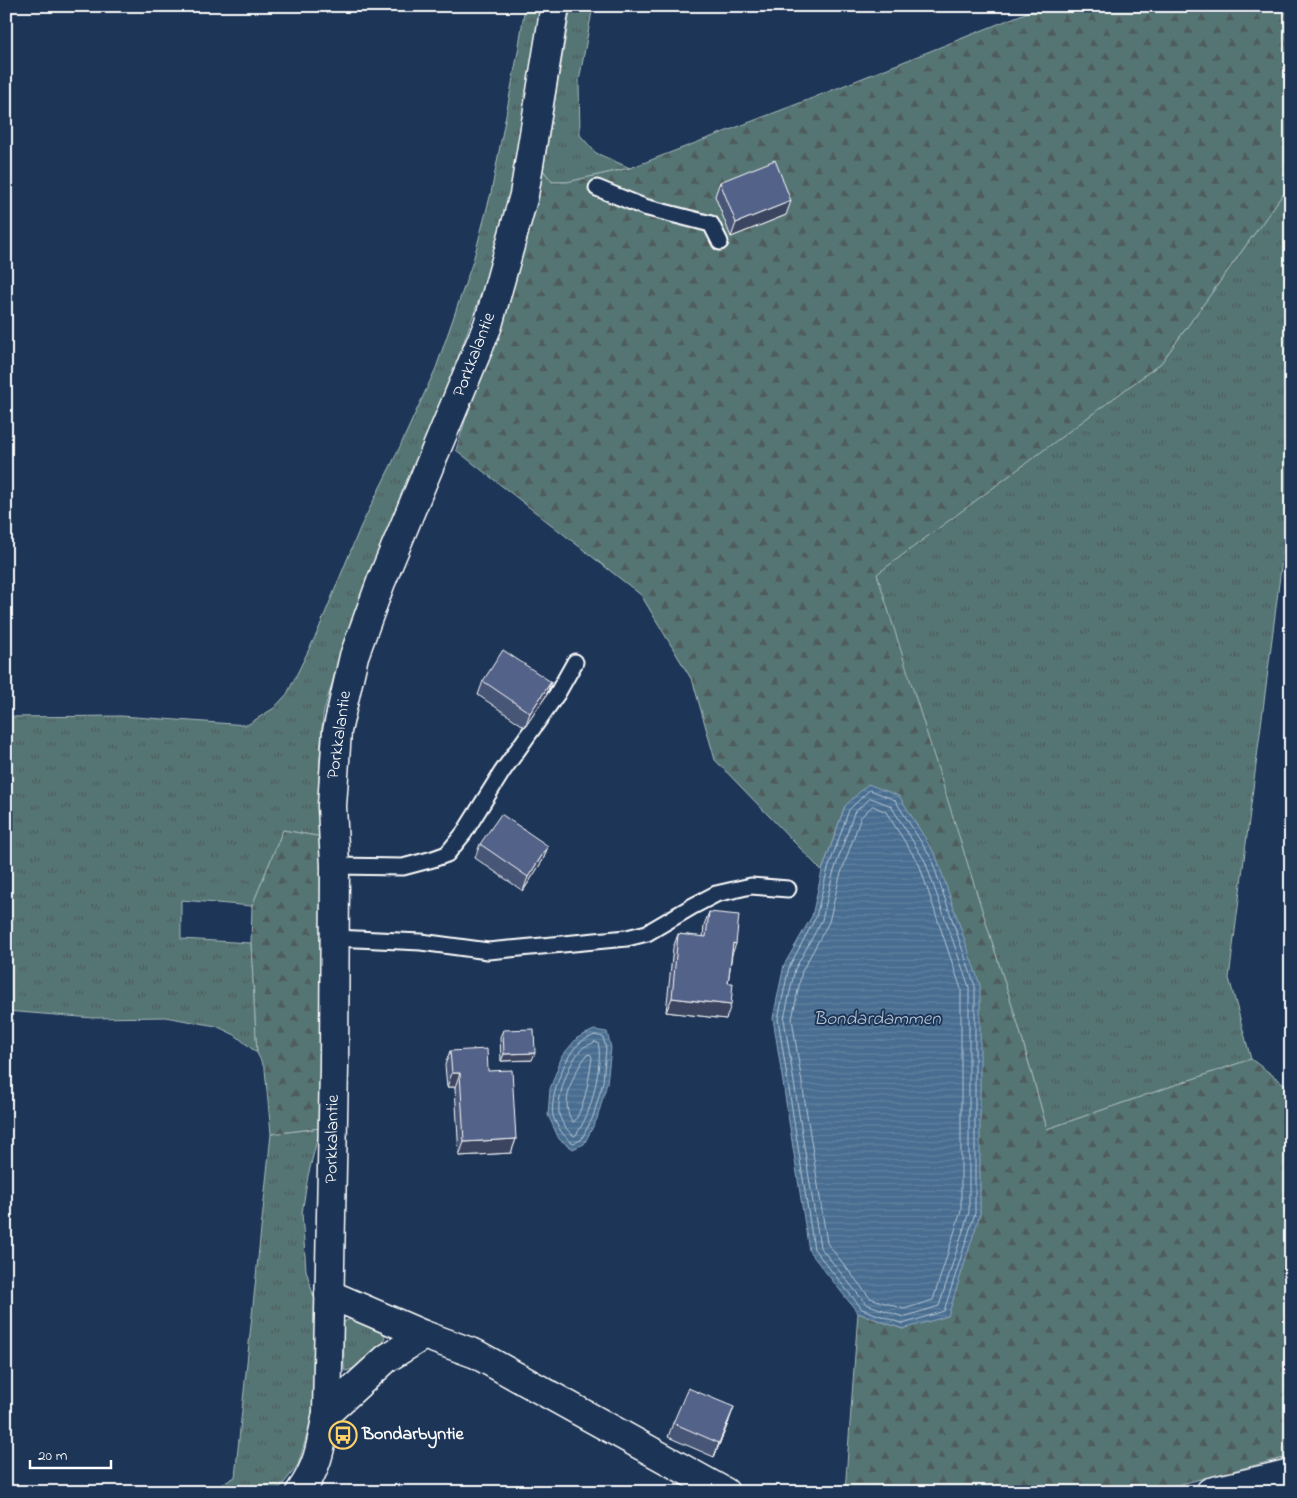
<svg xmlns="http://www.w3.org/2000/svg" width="1297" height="1498" viewBox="0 0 1297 1498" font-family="'Indie Flower',sans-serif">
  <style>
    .grass { fill: url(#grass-tufts); stroke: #aababa }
    .forest { fill: url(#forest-firs); stroke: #aababa }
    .water { fill: url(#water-rules); stroke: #91a7bc }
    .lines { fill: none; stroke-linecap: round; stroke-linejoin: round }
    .shore { stroke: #b6c5d3; stroke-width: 1 }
    .lane-casing { stroke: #fff; stroke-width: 19 }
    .street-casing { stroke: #fff; stroke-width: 31 }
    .secondary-casing { stroke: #fff; stroke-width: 31 }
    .lane { stroke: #1d3557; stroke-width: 15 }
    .street { stroke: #1d3557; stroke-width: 28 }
    .secondary { stroke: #1d3557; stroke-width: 28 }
    .wall { fill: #475476; stroke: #fff }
    .shaded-wall { fill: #3a4560; stroke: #fff }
    .building { fill: #536289; stroke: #fff }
    .labels { text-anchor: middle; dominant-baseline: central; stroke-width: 4; stroke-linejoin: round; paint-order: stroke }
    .street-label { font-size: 18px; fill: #fff; stroke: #1d3557 }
    .poi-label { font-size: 18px; font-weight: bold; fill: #fff; stroke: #1d3557; text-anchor: start }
    .water-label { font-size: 19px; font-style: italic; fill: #b6c5d3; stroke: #1d3557 }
  </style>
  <defs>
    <pattern id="grass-tufts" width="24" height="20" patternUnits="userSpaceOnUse" patternTransform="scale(1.25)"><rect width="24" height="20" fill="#547575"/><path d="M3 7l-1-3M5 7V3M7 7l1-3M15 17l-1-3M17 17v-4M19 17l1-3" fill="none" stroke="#4f5c5c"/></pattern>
    <pattern id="forest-firs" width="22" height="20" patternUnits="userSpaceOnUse" patternTransform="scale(1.25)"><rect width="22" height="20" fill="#547575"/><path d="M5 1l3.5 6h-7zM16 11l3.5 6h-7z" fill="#4f5c5c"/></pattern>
    <pattern id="water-rules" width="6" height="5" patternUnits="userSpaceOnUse" patternTransform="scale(1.25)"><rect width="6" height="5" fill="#486d90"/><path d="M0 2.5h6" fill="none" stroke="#6383a1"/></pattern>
  </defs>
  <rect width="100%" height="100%" fill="#1d3557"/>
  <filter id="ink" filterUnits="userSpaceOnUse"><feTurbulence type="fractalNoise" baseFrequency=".02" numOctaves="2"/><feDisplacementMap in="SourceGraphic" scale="10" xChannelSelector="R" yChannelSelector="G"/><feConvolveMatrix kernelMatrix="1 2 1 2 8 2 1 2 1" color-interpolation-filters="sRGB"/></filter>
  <g filter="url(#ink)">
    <!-- grass -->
    <g class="grass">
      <path d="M525 6H542L510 195 487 277 449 383 342 648 323 715 319 773 322 837 283 830 252 906 181 900V939L251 943 257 1053 235 1035 216 1026 165 1017 93 1018 6 1011V717L121 716 247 725 274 708 287 694 317 633 360 528 397 453 436 368 473 261 491 193 518 52Z"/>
      <path d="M571 6H593L579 81 580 135 596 153 630 168 567 182H552L543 170Z"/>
      <path d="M1291 183V489L1229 978 1251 1059 1047 1129 1019 1028 876 574 1161 363Z"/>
      <path d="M320 1128 308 1176 302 1213 306 1270 315 1301 317 1393 307 1435 298 1465 277 1492H209L235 1477 271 1134Z"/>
      <path d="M351 1319 376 1327 385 1333C385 1354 364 1365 346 1371L344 1370 343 1322Z"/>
    </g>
    <!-- forest -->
    <g class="forest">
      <path d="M1043 6H1291V183L1161 363 877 574 1019 1028 1047 1129 1251 1059 1291 1089V1456L1150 1492H845L858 1313 903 1329 845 806 822 871 715 760 693 682 641 595 456 450 543 170 552 182H567L630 168 805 101Z"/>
      <path d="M283 830 322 837 320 1128 271 1134 265 1069 257 1053 251 943 252 906Z"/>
    </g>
    <!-- water -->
    <g class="water">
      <path d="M868 784 899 796 936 856 980 985V1214L948 1316 903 1329 858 1313 809 1251 773 1018 784 965 812 916 822 871 845 806Z"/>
      <path d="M594 1030 607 1032 611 1048 607 1083 597 1119 584 1144 573 1149 559 1139 548 1115 550 1089 562 1056 577 1038Z"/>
    </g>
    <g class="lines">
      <!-- shore -->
      <g class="shore">
        <path d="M870 790 895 800 931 858 975 986V1213L944 1311 903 1324 862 1309 814 1249 778 1019 789 967 816 917 827 872 849 810Z"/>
        <path d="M871 798 891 806 925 861 969 987V1212L939 1306 903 1317 866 1304 820 1247 784 1019 795 969 822 920 833 874 854 813Z"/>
        <path d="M873 806 886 812 919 864 961 989V1211L933 1300 904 1309 870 1298 827 1243 792 1019 802 971 829 922 840 876 861 817Z"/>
        <path d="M595 1035 603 1037 606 1049 603 1082 593 1117 581 1140 573 1143C564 1137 557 1127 553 1116 549 1098 566 1052 581 1042 585 1039 590 1037 595 1035Z"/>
        <path d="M595 1042 598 1043C603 1058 593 1102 586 1117 583 1123 580 1129 576 1135L574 1136C567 1131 560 1121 559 1113 557 1095 570 1058 584 1047 587 1045 592 1044 595 1042Z"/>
        <path d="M587 1055 590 1054 592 1057C589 1078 586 1102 575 1121L573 1122C558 1104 575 1070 587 1055Z"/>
      </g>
      <!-- lane casing -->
      <g class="lane-casing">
        <g id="lane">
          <path d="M597 188 644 207 711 224 720 242"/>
          <path d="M335 866 403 867 433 859 447 854 464 833 502 772 557 694 575 662"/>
          <path d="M335 938 421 942 488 951 627 938 647 933 693 906 716 894 751 886 788 889"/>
        </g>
      </g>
      <!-- street casing -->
      <g class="street-casing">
        <g id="street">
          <path d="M329 1294 424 1335 476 1354 725 1492"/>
          <path d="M327 1413 387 1358 424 1335"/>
          <path d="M1210 1492 1291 1473"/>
        </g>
      </g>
      <!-- secondary casing -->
      <g class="secondary-casing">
        <path id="secondary" d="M300 1492C319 1466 321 1444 327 1413L334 1068 335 866 332 806 337 731 354 656 381 582 488 325 524 195 555 6"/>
      </g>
      <!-- lane -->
      <use href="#lane" class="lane"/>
      <!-- street -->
      <use href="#street" class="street"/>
      <!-- secondary -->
      <use href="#secondary" class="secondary"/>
    </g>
    <!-- wall -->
    <g class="wall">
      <path d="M720 182 786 215 731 237 715 196Z"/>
      <path d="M483 681 551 682 546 696 525 727 478 695Z"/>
      <path d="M480 844 548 846 543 860 523 891 475 858Z"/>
      <path d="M709 912 732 955 728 983 726 1019 666 1012 673 948 678 934 703 937 704 925Z"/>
      <path d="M503 1030 532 1060 501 1061 500 1037Z"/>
      <path d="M450 1051 488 1071 516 1139 511 1153 459 1156 455 1087H447L445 1065Z"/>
      <path d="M729 1421 714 1457 668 1437 673 1423Z"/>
    </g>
    <!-- shaded-wall -->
    <g class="shaded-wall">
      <path d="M791 201 786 215 731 237 736 223Z"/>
      <path d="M551 682 546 696 525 727 530 713Z"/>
      <path d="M548 846 543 860 523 891 528 877Z"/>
      <path d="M733 943 736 944 731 957Z"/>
      <path d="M672 998 731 1005 726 1019 666 1012Z"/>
      <path d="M535 1053 532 1060 501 1061 504 1054Z"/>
      <path d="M452 1073H460L455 1087H447Z"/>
      <path d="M516 1139 511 1153 459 1156 464 1142Z"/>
      <path d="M734 1407 729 1421 714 1457 719 1443Z"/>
    </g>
    <!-- building -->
    <g class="building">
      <path d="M775 160 791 201 736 223 720 182Z"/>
      <path d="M503 650 551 682 530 713 483 681Z"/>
      <path d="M501 814 548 846 528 877 480 844Z"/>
      <path d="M709 912 739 915 736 944 733 943 728 983H733L731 1005 672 998 678 934 706 937Z"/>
      <path d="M534 1029 535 1053 504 1054 503 1030Z"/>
      <path d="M487 1049 488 1071 512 1070 516 1139 464 1142 460 1073H452L450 1051Z"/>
      <path d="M688 1388 734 1407 719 1443 673 1423Z"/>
    </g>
  </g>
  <!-- icons -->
  <defs>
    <g id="bus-ring" transform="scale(1.4375)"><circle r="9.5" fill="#1d3557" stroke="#ffd166" stroke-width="1.5"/><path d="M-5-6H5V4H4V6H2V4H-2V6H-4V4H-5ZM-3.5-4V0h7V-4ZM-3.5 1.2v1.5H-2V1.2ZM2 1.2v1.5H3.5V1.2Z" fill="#ffd166"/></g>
  </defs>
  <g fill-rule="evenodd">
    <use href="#bus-ring" x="343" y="1435"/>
  </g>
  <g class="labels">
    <!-- street labels -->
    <g class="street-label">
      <text transform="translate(475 355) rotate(-69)">Porkkalantie</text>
      <text transform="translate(340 735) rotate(-82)">Porkkalantie</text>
      <text transform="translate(333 1139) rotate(-89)">Porkkalantie</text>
    </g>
    <!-- poi labels -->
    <g class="poi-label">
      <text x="362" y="1435">Bondarbyntie</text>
    </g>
    <!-- water labels -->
    <g class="water-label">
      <text x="877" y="1019">Bondardammen</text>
    </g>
  </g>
  <!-- margin -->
  <rect width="1297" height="1498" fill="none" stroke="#1d3557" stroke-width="25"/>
  <rect x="12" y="12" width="1272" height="1473" fill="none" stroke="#fff" stroke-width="2" filter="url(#ink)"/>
  <!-- scale -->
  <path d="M30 1460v8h81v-8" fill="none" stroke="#ffffff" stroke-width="2.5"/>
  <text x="38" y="1460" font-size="15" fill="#ffffff" stroke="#1d3557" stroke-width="4" paint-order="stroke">20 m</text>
</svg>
